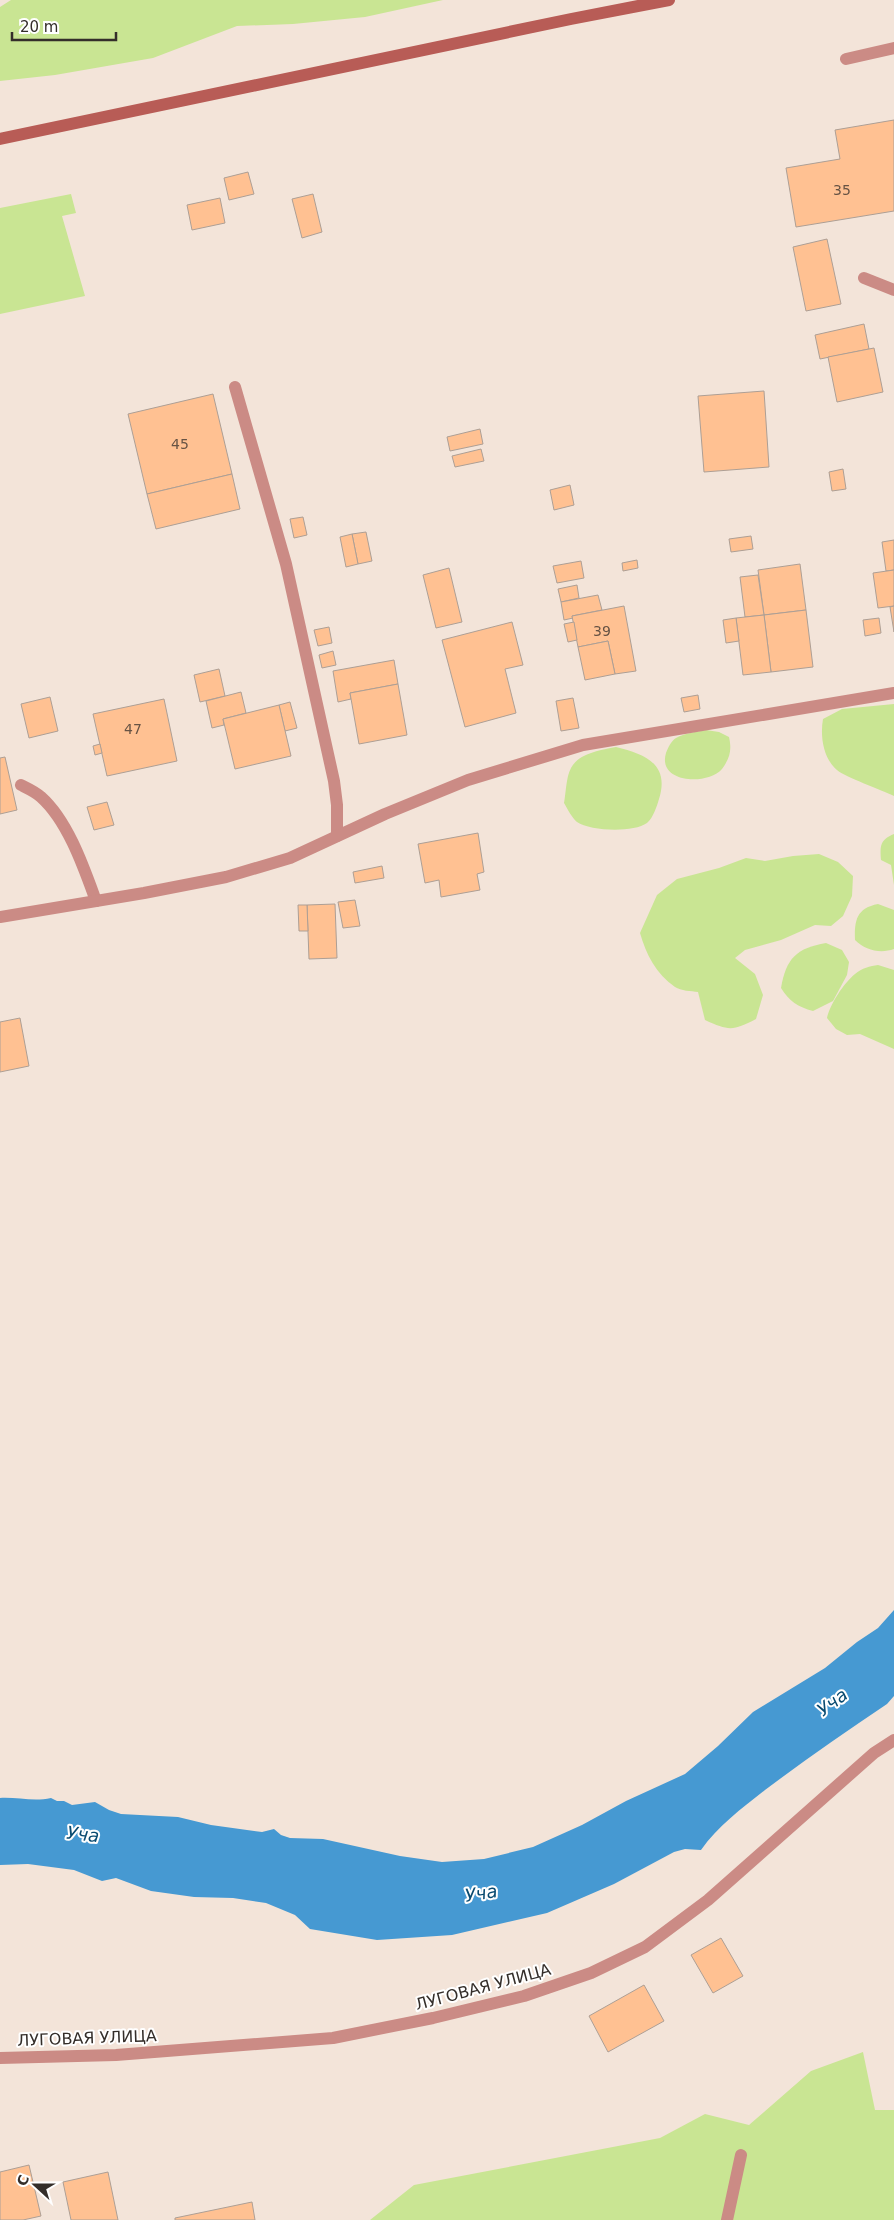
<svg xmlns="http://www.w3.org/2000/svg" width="894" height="2220" viewBox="0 0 894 2220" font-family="'DejaVu Sans',sans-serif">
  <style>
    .green { fill: #c9e593 }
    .water { fill: #4699d2 }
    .building { fill: #ffc192; stroke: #ad9f95 }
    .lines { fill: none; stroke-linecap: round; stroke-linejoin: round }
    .lane { stroke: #cb8b85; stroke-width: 12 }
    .street { stroke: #cb8b85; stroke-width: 12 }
    .secondary { stroke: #b85c56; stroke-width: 12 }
    .labels { text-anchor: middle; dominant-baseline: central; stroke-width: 4; stroke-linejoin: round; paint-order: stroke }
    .number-label { font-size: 14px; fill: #675344 }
    .street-label { font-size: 16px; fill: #342e2a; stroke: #fff }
    .water-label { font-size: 18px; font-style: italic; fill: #084a70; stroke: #fff }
  </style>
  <rect width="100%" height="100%" fill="#f3e4d9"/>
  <!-- green -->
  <g class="green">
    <path d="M11 0H443L365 17 293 24 237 26 153 58 55 75 0 81V7Z"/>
    <path d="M71 194 76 213 62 216 85 296 0 314V208Z"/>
    <path d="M894 704V796C882 790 845 777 837 770 823 758 820 736 823 719L842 709Z"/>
    <path d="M706 730 719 732 729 737C732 750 730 758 722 769 707 786 657 783 666 753 668 748 671 741 676 738 685 733 696 732 706 730Z"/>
    <path d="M616 747C645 754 670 764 659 799 657 806 653 818 647 823 633 833 590 831 577 822 572 818 567 808 564 803 566 793 566 777 571 768 579 753 601 750 616 747Z"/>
    <path d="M894 834V885L891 865 881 860C880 845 880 840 894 834Z"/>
    <path d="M819 854 838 862 853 876 852 896 843 916 831 926 815 925 781 940 745 950 735 958 755 974 763 995 756 1019C733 1031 729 1031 705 1020L698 992C691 991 681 991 675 987 656 974 646 954 640 933L657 895 677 879 719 868 746 858 765 861 793 856Z"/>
    <path d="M878 904 894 910V949C880 954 865 950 855 940 854 920 857 908 878 904Z"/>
    <path d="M826 943 842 950 849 962 847 975 833 1001 813 1011C798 1007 789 1001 781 988 786 958 797 948 826 943Z"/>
    <path d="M878 965 894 970V1049L860 1034 847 1035 836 1029 827 1018C830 1004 844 983 855 974 862 968 870 966 878 965Z"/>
    <path d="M863 2052 875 2110H894V2220H370L414 2185 660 2138 705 2114 749 2125 811 2071Z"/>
  </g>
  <!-- water -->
  <path class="water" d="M894 1610V1696L887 1704C845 1732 805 1760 765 1790 742 1808 718 1826 701 1850L685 1849 674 1852 614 1884 547 1913 452 1935 377 1940 310 1929 295 1915 266 1903 233 1898 194 1897 151 1891 116 1878 102 1881 74 1870 28 1864 0 1865V1798C17 1797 34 1802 51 1798L57 1801H64L72 1805 95 1802 109 1810 121 1814 178 1817 211 1825 262 1832 274 1829 281 1835 290 1838 323 1839 400 1856 442 1862 484 1859 533 1847 582 1825 626 1801 685 1774 718 1746 753 1712 825 1668 857 1642 878 1628Z"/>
  <!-- building -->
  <g class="building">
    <path d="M894 120V211L796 227 786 168 840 159 835 130Z"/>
    <path d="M248 172 254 194 229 200 224 178Z"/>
    <path d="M313 194 322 232 302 238 292 199Z"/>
    <path d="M220 198 225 223 192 230 187 205Z"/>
    <path d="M827 239 841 304 806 311 793 247Z"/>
    <path d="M864 324 869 349 820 359 815 335Z"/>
    <path d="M874 348 883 392 837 402 828 357Z"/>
    <path d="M764 391 769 467 704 472 698 396Z"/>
    <path d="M213 394 232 474 147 494 128 414Z"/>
    <path d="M480 429 483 444 450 451 447 437Z"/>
    <path d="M481 449 484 461 455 467 452 456Z"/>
    <path d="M843 469 846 489 832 491 829 472Z"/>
    <path d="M232 474 240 509 156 529 147 494Z"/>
    <path d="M570 485 574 505 554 510 550 490Z"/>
    <path d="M303 517 307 535 294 538 290 519Z"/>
    <path d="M366 532 372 561 358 564 352 534Z"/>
    <path d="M352 534 358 564 346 567 340 537Z"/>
    <path d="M751 536 753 549 731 552 729 539Z"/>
    <path d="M894 540V570L886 571 882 542Z"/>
    <path d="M637 560 638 568 623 571 622 563Z"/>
    <path d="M581 561 584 578 557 583 553 566Z"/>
    <path d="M800 564 806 610 764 615 758 570Z"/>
    <path d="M449 568 462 622 436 628 423 575Z"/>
    <path d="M894 570V606L878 608 873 573Z"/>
    <path d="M758 575 764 615 745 617 740 577Z"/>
    <path d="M577 585 579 598 561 602 558 589Z"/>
    <path d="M598 595 602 610 572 616 573 618 564 620 561 602Z"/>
    <path d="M624 606 636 671 615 674 608 641 578 647 572 616Z"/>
    <path d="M894 606V632L890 607Z"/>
    <path d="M806 610 813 667 771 672 764 615Z"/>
    <path d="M764 615 771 672 743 675 736 618Z"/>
    <path d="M736 618 739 641 726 643 723 620Z"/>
    <path d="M879 618 881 633 865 636 863 620Z"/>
    <path d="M512 622 523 665 505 669 516 713 465 727 442 640Z"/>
    <path d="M574 622 577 640 568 642 564 624Z"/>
    <path d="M329 627 332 643 318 646 314 630Z"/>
    <path d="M608 641 615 674 585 680 578 647Z"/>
    <path d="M333 651 336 665 322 668 319 655Z"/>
    <path d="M394 660 398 684 350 693 351 699 338 702 333 671Z"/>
    <path d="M219 669 225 696 200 702 194 675Z"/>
    <path d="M398 684 407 735 359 744 350 693Z"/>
    <path d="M241 692 246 713 223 719 224 725 212 728 206 701Z"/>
    <path d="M698 695 700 709 684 712 681 698Z"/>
    <path d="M50 697 58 731 29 738 21 704Z"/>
    <path d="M573 698 579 728 561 731 556 701Z"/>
    <path d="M164 699 177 761 107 776 93 714Z"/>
    <path d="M290 702 297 728 285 731 279 705Z"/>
    <path d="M279 705 291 756 235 769 223 719Z"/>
    <path d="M100 744 102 753 95 755 93 746Z"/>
    <path d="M5 757 17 810 0 814V758Z"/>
    <path d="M107 802 114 825 94 830 87 807Z"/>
    <path d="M478 833 484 872 477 874 480 890 441 897 439 880 425 883 418 844Z"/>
    <path d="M382 866 384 878 355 883 353 872Z"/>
    <path d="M355 900 360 926 343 928 338 902Z"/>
    <path d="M335 904 337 958 309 959 307 905Z"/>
    <path d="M298 905H307L308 931H299Z"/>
    <path d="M20 1018 29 1066 0 1072V1022Z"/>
    <path d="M721 1938 743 1976 713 1993 691 1955Z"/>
    <path d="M644 1985 664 2021 608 2052 589 2016Z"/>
    <path d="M29 2165 41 2216 23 2220H0V2172Z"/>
    <path d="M108 2172 118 2220H71L63 2182Z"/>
    <path d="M252 2202 255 2220H175V2218Z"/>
  </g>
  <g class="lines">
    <!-- lane -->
    <g class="lane">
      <path d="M846 59 894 48"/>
      <path d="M864 278 894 290"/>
      <path d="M235 387 286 564 334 781 337 805V836"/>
      <path d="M21 785C27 788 36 792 41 797 68 821 84 868 96 901"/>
    </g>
    <!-- street -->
    <g class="street">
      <path d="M0 917 144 893 226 877 290 858 385 814 468 780 583 745 894 693"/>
      <path d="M0 2058 116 2055 333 2038 433 2018 524 1996 591 1973 645 1947 708 1900 874 1753 894 1740"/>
      <path d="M727 2220 741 2155"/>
    </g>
    <!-- secondary -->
    <path class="secondary" d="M0 139 571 19 669 0"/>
  </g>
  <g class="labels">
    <!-- number labels -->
    <g class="number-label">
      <text x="842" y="190">35</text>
      <text x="180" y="444">45</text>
      <text x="602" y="631">39</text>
      <text x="133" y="729">47</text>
    </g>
    <!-- street labels -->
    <g class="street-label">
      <text transform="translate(483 1987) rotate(-15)">ЛУГОВАЯ УЛИЦА</text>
      <text transform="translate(87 2038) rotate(-2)">ЛУГОВАЯ УЛИЦА</text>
    </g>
    <!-- water labels -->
    <g class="water-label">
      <text transform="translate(832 1702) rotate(-37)">Уча</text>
      <text transform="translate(83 1834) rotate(7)">Уча</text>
      <text transform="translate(481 1893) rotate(-9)">Уча</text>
    </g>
  </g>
  <!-- north arrow -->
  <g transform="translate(35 2185) rotate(291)" stroke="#ffffff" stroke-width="4" paint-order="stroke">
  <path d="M0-4L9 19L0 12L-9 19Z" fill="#342e2a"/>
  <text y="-8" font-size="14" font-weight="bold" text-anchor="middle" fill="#342e2a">С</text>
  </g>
  <!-- scale -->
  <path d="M12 32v8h104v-8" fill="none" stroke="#342e2a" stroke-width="2.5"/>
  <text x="20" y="32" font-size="15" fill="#342e2a" stroke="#ffffff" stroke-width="4" paint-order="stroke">20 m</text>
</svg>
